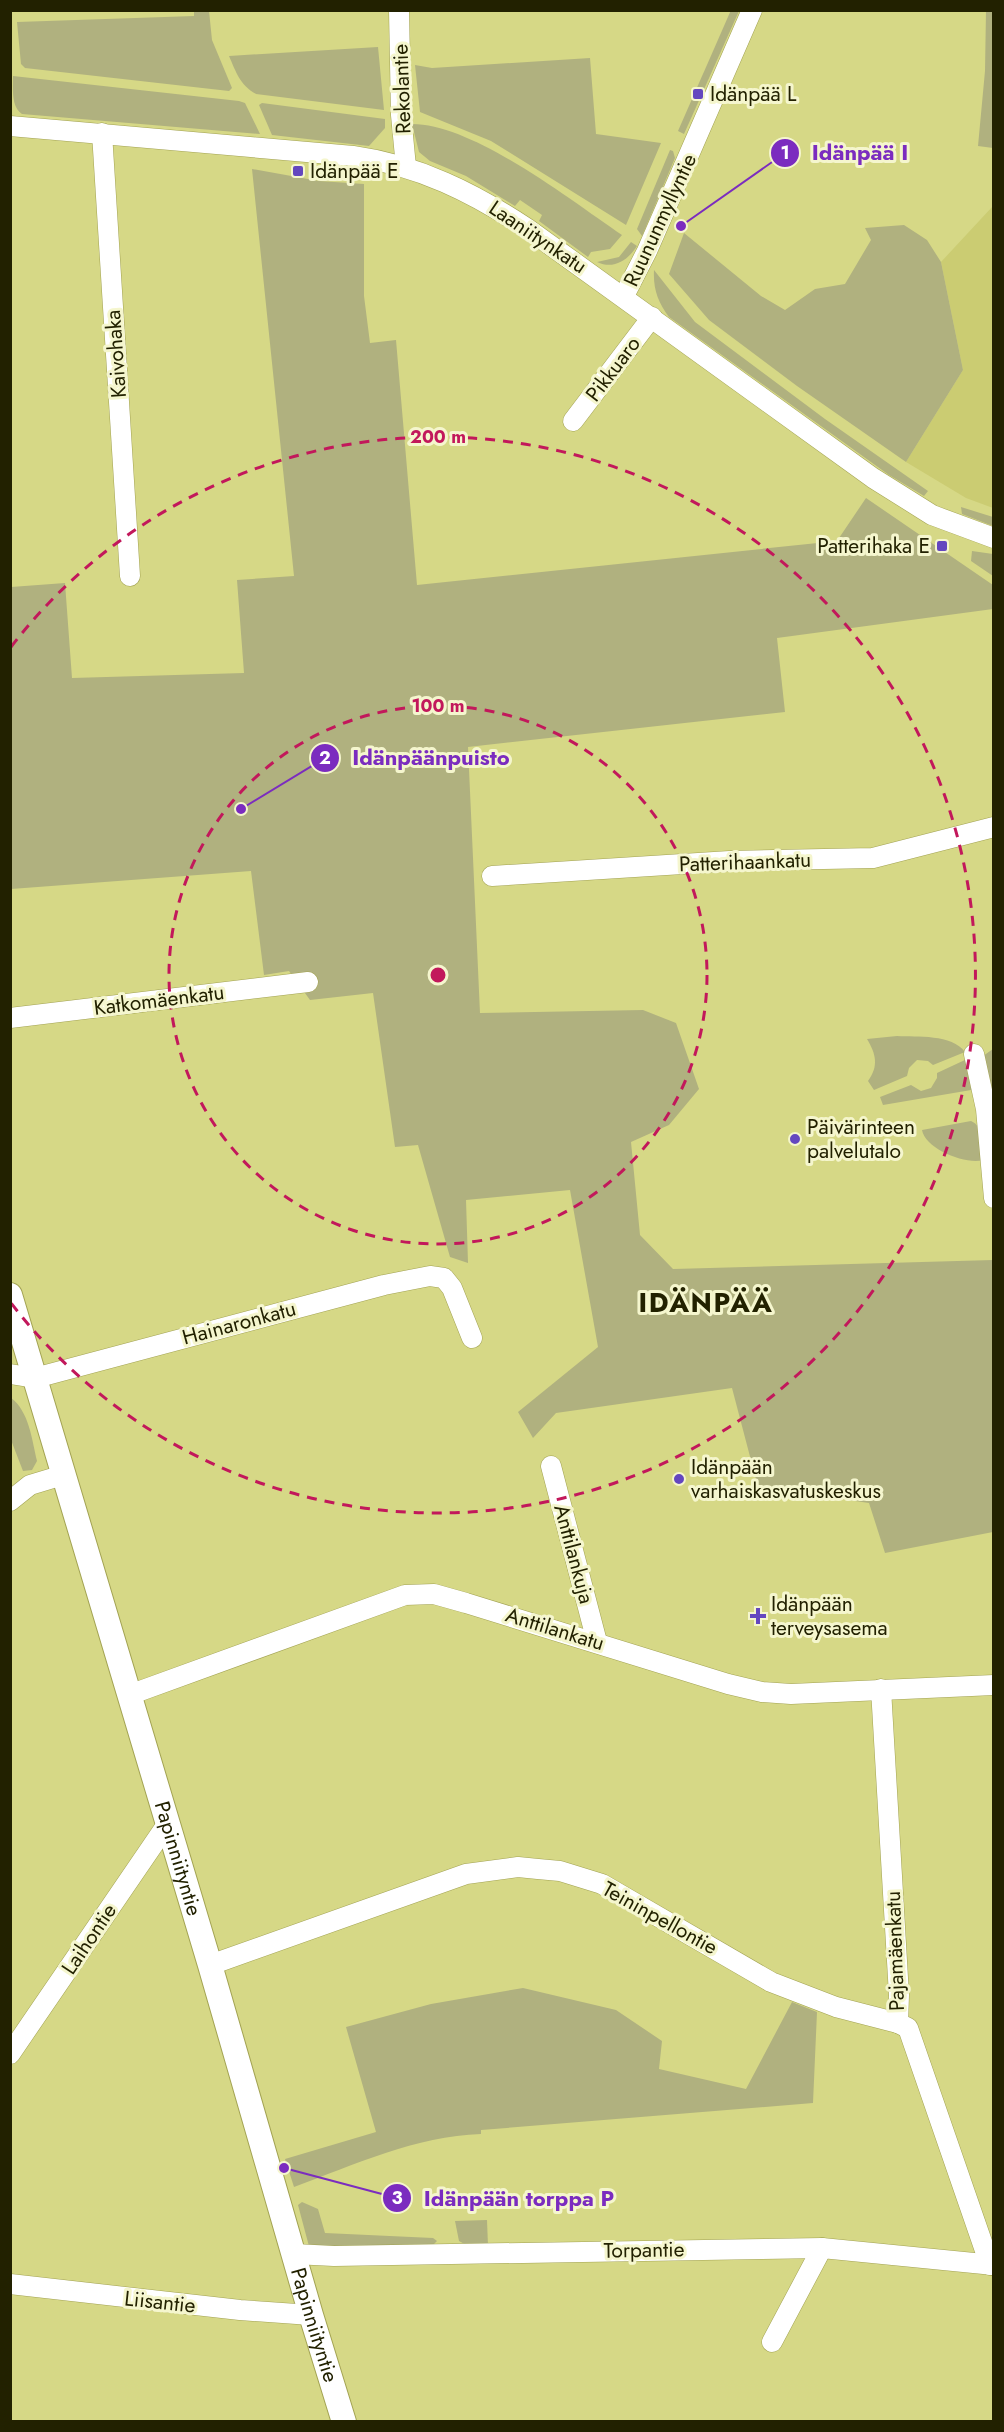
<svg xmlns="http://www.w3.org/2000/svg" width="1004" height="2432" viewBox="0 0 1004 2432" font-family="Jost,sans-serif">
  <style>
    .built { fill: #cbcc72 }
    .green { fill: #b0b17f }
    .lines { fill: none; stroke-linecap: round; stroke-linejoin: round }
    .minor-casing { stroke: #a3a353; stroke-width: 21 }
    .tertiary-casing { stroke: #a3a353; stroke-width: 26 }
    .minor { stroke: #fff; stroke-width: 20 }
    .tertiary { stroke: #fff; stroke-width: 24 }
    .ring { fill: none; stroke: #c2185b; stroke-width: 3; stroke-dasharray: 10 8 }
    .poi-dot { fill: #6447bf; stroke: #f5f6ce; stroke-width: 2 }
    .labels { text-anchor: middle; dominant-baseline: central; stroke-width: 6; stroke-linejoin: round; paint-order: stroke }
    .street-label { font-size: 21px; fill: #222100; stroke: #f5f6ce }
    .poi-label { font-size: 21px; fill: #222100; stroke: #f5f6ce; text-anchor: start }
    .district-label { font-size: 27px; font-weight: bold; letter-spacing: 1.5px; fill: #222100; stroke: #f5f6ce }
    .centre { fill: #c2185b; stroke: #f5f6ce; stroke-width: 3 }
    .ring-label { font-size: 18px; text-anchor: middle; font-weight: bold; fill: #c2185b; stroke: #f5f6ce; stroke-width: 6; stroke-linejoin: round; paint-order: stroke }
    .leader { fill: none; stroke: #7b2cbf; stroke-width: 2 }
    .callout-dot { fill: #7b2cbf; stroke: #f5f6ce; stroke-width: 2 }
    .mark-label { font-size: 18px; text-anchor: middle; font-weight: bold; fill: #fff }
    .callout-label { font-size: 22px; text-anchor: middle; font-weight: bold; fill: #7b2cbf; stroke: #f5f6ce; stroke-width: 6; stroke-linejoin: round; paint-order: stroke }
  </style>
  <rect width="100%" height="100%" fill="#d6d886"/>
  <!-- built -->
  <path class="built" d="M993 206V508L966 498 906 462 963 370 941 262Z"/>
  <!-- green -->
  <g class="green">
    <path d="M731 10 739 11 684 134 678 131Z"/>
    <path d="M194 11H209L212 40 232 88 229 91 25 68 21 64 17 22 194 16Z"/>
    <path d="M986 11H993V148L978 146 985 71Z"/>
    <path d="M378 47 384 110 256 94C240 85 236 72 229 56Z"/>
    <path d="M590 58 596 134 661 143 626 225 491 141 420 112 415 65 432 68Z"/>
    <path d="M13 76 239 101 245 103 260 134 22 114C11 107 13 88 13 76Z"/>
    <path d="M262 103 385 119V128L369 146 272 135 259 105Z"/>
    <path d="M412 124C474 124 570 200 622 235L610 249 591 252 588 257 539 221 542 215 520 200 515 206 466 176 430 161 419 152Z"/>
    <path d="M670 150 673 151 675 158 642 236 637 229Z"/>
    <path d="M252 169 319 181 364 184V296L370 343 396 340 417 585 837 541 866 498 993 585V609L777 638 785 712 468 747 480 1013 643 1010 676 1023 699 1089 669 1125 631 1142 640 1235 673 1269 993 1260V1532L885 1553 869 1503 758 1487 732 1388 556 1413 533 1438 518 1412 598 1347 570 1190 466 1200 468 1263 450 1257 418 1145 395 1147 373 993 310 1000 289 971 264 975 251 871 11 889V587L65 583 72 678 244 673 237 580 294 576Z"/>
    <path d="M904 225 927 240 941 262 963 370 906 462 797 386 709 320 669 274 684 233 761 296 785 310 815 289 845 284 871 240 865 228Z"/>
    <path d="M631 242 637 246C628 260 614 270 597 262L619 257Z"/>
    <path d="M654 270 695 322 825 419 928 491 924 496 889 475 669 317C658 302 653 289 654 270Z"/>
    <path d="M961 507 993 517V526L962 514Z"/>
    <path d="M972 551 993 554V576L971 561Z"/>
    <path d="M897 1036C917 1037 952 1034 965 1052L933 1065 928 1061 917 1060 909 1068 907 1076 874 1090 868 1081C879 1066 876 1054 867 1039Z"/>
    <path d="M993 1049V1093L983 1056Z"/>
    <path d="M967 1059 977 1089 883 1105 880 1097 911 1085 921 1091 931 1088 937 1078V1073Z"/>
    <path d="M971 1121C984 1126 982 1148 983 1160 966 1165 925 1149 922 1130Z"/>
    <path d="M11 1398C29 1411 32 1440 37 1461L32 1470 23 1471 11 1440Z"/>
    <path d="M523 1988 616 2010 662 2041 659 2069 746 2089 792 2002 817 2012 813 2103 481 2130V2134C416 2136 354 2165 294 2187L285 2159 376 2132 346 2027 431 2004Z"/>
    <path d="M302 2202 318 2209 325 2233 433 2238 437 2241 433 2245 310 2250 298 2205Z"/>
    <path d="M487 2220 488 2246H468L459 2241 455 2221Z"/>
  </g>
  <g class="lines">
    <!-- minor casing -->
    <g class="minor-casing">
      <g id="minor">
        <path d="M399 10 401 115 406 167"/>
        <path d="M10 126 353 156C418 165 474 193 528 229L873 478 932 515 994 538"/>
        <path d="M102 133 130 576"/>
        <path d="M624 296 647 251 752 10"/>
        <path d="M573 421 652 317"/>
        <path d="M492 876 730 861 873 858 994 827"/>
        <path d="M10 1018 308 982"/>
        <path d="M974 1054 986 1109 994 1198"/>
        <path d="M10 1374 35 1378 384 1285 430 1276 444 1278 452 1288 472 1338"/>
        <path d="M551 1466 597 1642"/>
        <path d="M10 1501 30 1485 63 1475"/>
        <path d="M881 1689 899 1995 898 2023 908 2028 990 2265"/>
        <path d="M129 1695 405 1595 434 1594 466 1603 728 1684 762 1692 791 1694 994 1685"/>
        <path d="M210 1965 466 1874 518 1867 538 1869 560 1871 602 1884 771 1982 836 2007 898 2023"/>
        <path d="M10 2054 168 1823"/>
        <path d="M294 2254 334 2256 822 2248 994 2265"/>
        <path d="M10 2284 240 2310 311 2315"/>
        <path d="M772 2342 822 2248"/>
      </g>
    </g>
    <!-- tertiary casing -->
    <g class="tertiary-casing">
      <g id="tertiary">
        <path id="s1" d="M10 1295 210 1965 311 2315 344 2422"/>
      </g>
    </g>
    <!-- minor -->
    <use href="#minor" class="minor"/>
    <!-- tertiary -->
    <use href="#tertiary" class="tertiary"/>
  </g>
  <!-- distance rings -->
  <g class="ring">
    <circle cx="438" cy="975" r="269"/>
    <path d="M11 647A538 538 0 1 1 11 1303"/>
  </g>
  <!-- markers -->
  <g class="poi-dot">
    <rect x="692" y="88" width="12" height="12" rx="3"/>
    <rect x="292" y="165" width="12" height="12" rx="3"/>
    <rect x="936" y="540" width="12" height="12" rx="3"/>
    <circle cx="795" cy="1139" r="6"/>
    <circle cx="679" cy="1479" r="6"/>
    <path d="M755 1607h6v6h6v6h-6v6h-6v-6h-6v-6h6z"/>
  </g>
  <g class="labels">
    <!-- street labels -->
    <g class="street-label">
      <text transform="translate(402 89) rotate(-92)">Rekolantie</text>
      <text transform="translate(660 220) rotate(-65)">Ruununmyllyntie</text>
      <text transform="translate(538 237) rotate(34)">Laaniitynkatu</text>
      <text transform="translate(116 354) rotate(-94)">Kaivohaka</text>
      <text transform="translate(613 369) rotate(-53)">Pikkuaro</text>
      <text transform="translate(745 862) rotate(-2)">Patterihaankatu</text>
      <text transform="translate(159 1000) rotate(-7)">Katkomäenkatu</text>
      <text transform="translate(239 1323) rotate(-15)">Hainaronkatu</text>
      <text transform="translate(574 1554) rotate(75)">Anttilankuja</text>
      <text transform="translate(555 1629) rotate(17)">Anttilankatu</text>
      <text stroke="none"><textPath href="#s1" startOffset="588">Papinniityntie</textPath></text>
      <text transform="translate(660 1918) rotate(29)">Teininpellontie</text>
      <text transform="translate(89 1939) rotate(-56)">Laihontie</text>
      <text transform="translate(895 1951) rotate(-92)">Pajamäenkatu</text>
      <text transform="translate(644 2250) rotate(-1)">Torpantie</text>
      <text transform="translate(160 2302) rotate(6)">Liisantie</text>
      <text stroke="none"><textPath href="#s1" startOffset="1074">Papinniityntie</textPath></text>
    </g>
    <!-- poi labels -->
    <g class="poi-label">
      <text x="710" y="94">Idänpää L</text>
      <text x="310" y="171">Idänpää E</text>
      <text x="930" y="546" text-anchor="end">Patterihaka E</text>
      <text x="807" y="1127">Päivärinteen<tspan x="807" dy="24">palvelutalo</tspan></text>
      <text x="691" y="1467">Idänpään<tspan x="691" dy="24">varhaiskasvatuskeskus</tspan></text>
      <text x="771" y="1604">Idänpään<tspan x="771" dy="24">terveysasema</tspan></text>
    </g>
    <!-- district labels -->
    <g class="district-label">
      <text x="706" y="1302">IDÄNPÄÄ</text>
    </g>
  </g>
  <circle cx="438" cy="975" r="9" class="centre"/>
  <g class="ring-label">
    <text x="438" y="443">200 m</text>
    <text x="438" y="712">100 m</text>
  </g>
  <!-- callouts -->
  <path class="leader" d="M681 226L785 153M241 809L325 758M284 2168L397 2198"/>
  <g class="callout-dot">
    <circle cx="681" cy="226" r="6"/>
    <circle cx="241" cy="809" r="6"/>
    <circle cx="284" cy="2168" r="6"/>
    <circle cx="785" cy="153" r="15"/>
    <circle cx="325" cy="758" r="15"/>
    <circle cx="397" cy="2198" r="15"/>
  </g>
  <g class="mark-label">
    <text x="785" y="159">1</text>
    <text x="325" y="764">2</text>
    <text x="397" y="2204">3</text>
  </g>
  <g class="callout-label">
    <text x="860" y="160">Idänpää I</text>
    <text x="431" y="765">Idänpäänpuisto</text>
    <text x="519" y="2206">Idänpään torppa P</text>
  </g>
  <!-- border -->
  <rect width="1004" height="2432" fill="none" stroke="#222100" stroke-width="24"/>
</svg>
